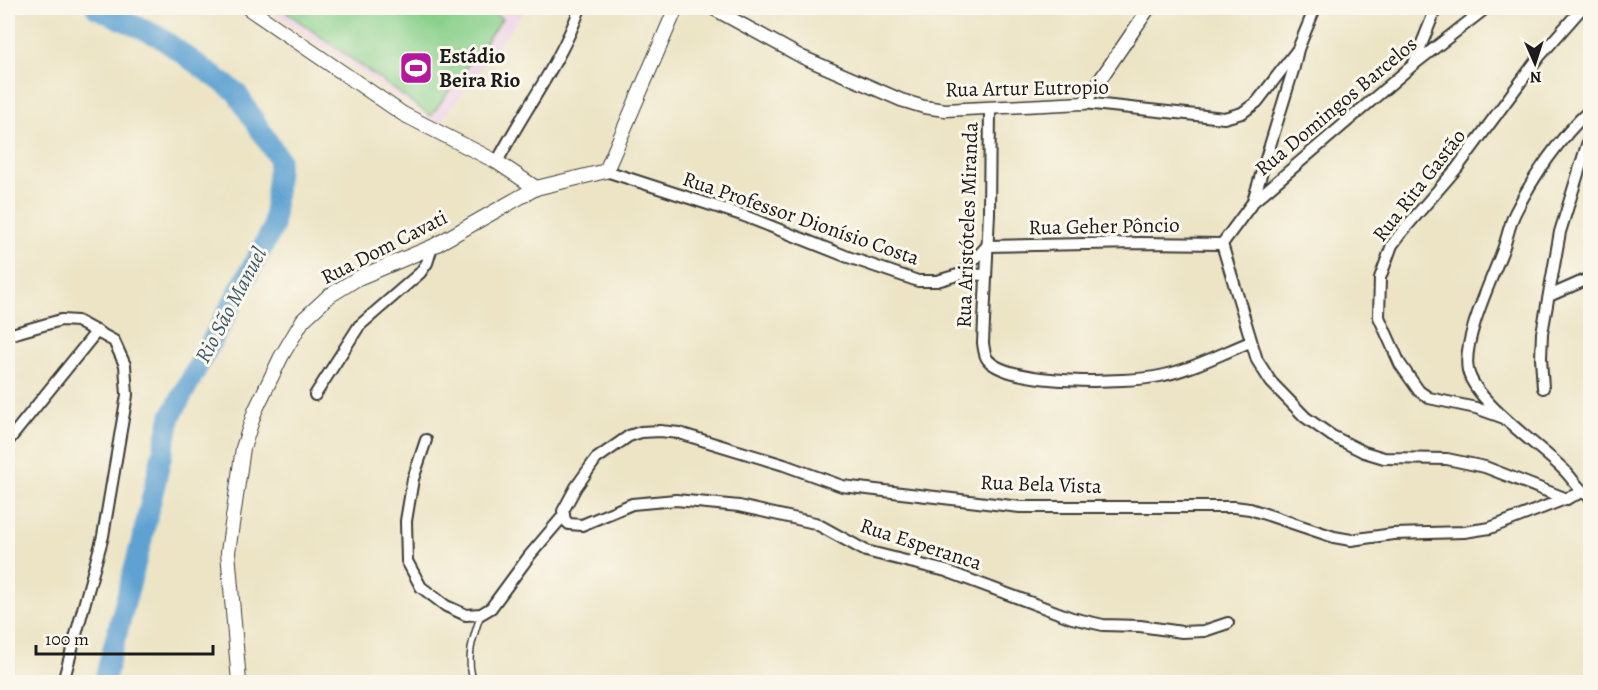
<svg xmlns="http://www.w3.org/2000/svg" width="1598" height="690" viewBox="0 0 1598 690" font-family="Alegreya,serif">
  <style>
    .built { fill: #eed0e7 }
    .green { fill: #89d08b; stroke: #527654; stroke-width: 1.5 }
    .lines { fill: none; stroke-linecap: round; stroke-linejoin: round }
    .river { stroke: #5ea2d2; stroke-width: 21 }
    .service-casing { stroke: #3b3a35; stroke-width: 8 }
    .minor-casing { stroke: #3b3a35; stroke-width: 14 }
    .tertiary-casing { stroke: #3b3a35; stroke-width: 15 }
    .secondary-casing { stroke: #3b3a35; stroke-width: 16 }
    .service { stroke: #fff; stroke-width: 5 }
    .minor { stroke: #fff; stroke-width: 10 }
    .tertiary { stroke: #fff; stroke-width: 12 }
    .secondary { stroke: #fff; stroke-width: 14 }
    .labels { text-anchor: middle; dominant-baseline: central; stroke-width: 6; stroke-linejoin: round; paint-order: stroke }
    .poi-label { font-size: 21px; font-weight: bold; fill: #1c1c1c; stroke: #fbf7ec; text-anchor: start }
    .street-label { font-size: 21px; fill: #1c1c1c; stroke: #fbf7ec }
    .water-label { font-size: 22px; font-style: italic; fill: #3a586e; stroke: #fbf7ec }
  </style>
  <rect width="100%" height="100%" fill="#fbf7ec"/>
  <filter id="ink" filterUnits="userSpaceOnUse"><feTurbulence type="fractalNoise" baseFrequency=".0167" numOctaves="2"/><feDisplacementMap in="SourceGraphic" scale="12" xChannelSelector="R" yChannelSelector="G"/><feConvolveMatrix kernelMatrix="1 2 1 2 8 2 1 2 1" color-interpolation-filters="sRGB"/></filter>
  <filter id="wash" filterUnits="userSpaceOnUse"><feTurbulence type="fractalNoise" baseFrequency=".008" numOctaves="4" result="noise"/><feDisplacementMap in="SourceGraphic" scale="24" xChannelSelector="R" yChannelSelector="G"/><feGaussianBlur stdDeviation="1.35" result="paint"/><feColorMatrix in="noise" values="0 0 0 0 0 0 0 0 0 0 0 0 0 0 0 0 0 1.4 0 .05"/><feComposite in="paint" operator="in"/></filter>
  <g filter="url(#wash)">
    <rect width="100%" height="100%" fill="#ece4c5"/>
    <!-- built -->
    <path class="built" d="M267 8H527L439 124 350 66Z"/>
    <!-- green -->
    <path class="green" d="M287 8H486L502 19 431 116 285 11Z"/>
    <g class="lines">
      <!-- river -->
      <path class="river" d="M96 8 158 36 236 92 279 159 273 228 171 416 142 539 104 682"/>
    </g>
  </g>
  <g filter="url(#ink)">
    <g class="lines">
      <!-- service casing -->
      <g class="service-casing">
        <path id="service" d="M474 682C465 659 473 637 481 614"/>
      </g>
      <!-- minor casing -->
      <g class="minor-casing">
        <g id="minor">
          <path d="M1414 63 1436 8"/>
          <path d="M1084 103 1224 118 1242 113 1257 102 1298 49"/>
          <path d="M990 108 989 213 983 343C984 349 984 355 988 360 1011 386 1127 383 1160 376 1190 370 1221 354 1250 342"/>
          <path d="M1590 110C1561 136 1532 178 1515 213 1509 225 1507 240 1502 252 1491 281 1462 341 1468 370 1474 401 1539 445 1562 468 1572 477 1578 490 1590 497"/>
          <path d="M497 162C524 110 561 62 580 8"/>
          <path d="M606 171 742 215 848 257 918 281H937L961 274 986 275"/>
          <path d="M1253 201 1294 67 1298 49 1315 8"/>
          <path d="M1222 244 1257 360 1271 382 1305 417 1332 436 1364 452 1384 458 1447 459 1485 467 1567 499"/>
          <path d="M1222 244 1253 202 1413 65 1486 8"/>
          <path d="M961 274 987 246 1139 243 1222 244"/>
          <path d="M1549 296 1590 278"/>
          <path d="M8 335 61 320 77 321 114 341 125 365 127 395 103 536 63 682"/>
          <path d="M1543 388 1541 358 1542 333 1560 232 1590 135"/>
          <path d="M315 395 359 326 420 273 427 263 432 247"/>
          <path d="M1504 418 1476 408 1429 398 1419 391 1400 364 1379 317 1380 278 1392 245 1401 233 1457 168 1539 57 1582 8"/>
          <path d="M426 440 413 479 406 521 407 561 421 587 446 606 466 615 481 614 491 608 530 555 564 515"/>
          <path d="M8 441 97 331"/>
          <path d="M1228 623 1204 631 1182 632 1140 626 1103 625 1072 618 946 571 866 551 815 523 739 506 676 500 632 504 582 525 569 524 565 520 563 511 576 487 596 459 629 436 641 432 660 431 679 433 784 465 842 486 1020 507H1234L1250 509 1334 537 1351 540 1393 534 1464 532 1490 528 1583 492"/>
        </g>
      </g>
      <!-- tertiary casing -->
      <g class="tertiary-casing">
        <path id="tertiary" d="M712 8 802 57 901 100 924 107 945 110 1084 103 1149 8"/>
      </g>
      <!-- secondary casing -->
      <g class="secondary-casing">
        <g id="secondary">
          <path d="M248 8 403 114 497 162 536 188"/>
          <path d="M239 682 228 552 243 448 255 411 281 357 303 320 329 296 358 278 432 247 536 188 606 171 676 8"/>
        </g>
      </g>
      <!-- service -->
      <use href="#service" class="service"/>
      <!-- minor -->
      <use href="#minor" class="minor"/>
      <!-- tertiary -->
      <use href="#tertiary" class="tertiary"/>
      <!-- secondary -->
      <use href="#secondary" class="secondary"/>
    </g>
  </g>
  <!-- icons -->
  <defs>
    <g id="stadium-square" transform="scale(1.725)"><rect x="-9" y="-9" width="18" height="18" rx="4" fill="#b5179e" stroke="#fbf7ec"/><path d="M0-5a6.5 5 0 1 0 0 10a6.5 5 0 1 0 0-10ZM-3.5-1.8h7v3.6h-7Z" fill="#fff"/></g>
  </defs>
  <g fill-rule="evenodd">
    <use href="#stadium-square" x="416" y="68"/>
  </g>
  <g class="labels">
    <!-- poi labels -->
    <g class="poi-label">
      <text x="439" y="56">Estádio<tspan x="439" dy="24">Beira Rio</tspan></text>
    </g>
    <!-- street labels -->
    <g class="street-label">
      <text transform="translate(1027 88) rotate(-1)">Rua Artur Eutropio</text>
      <text transform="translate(1336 106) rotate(-40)">Rua Domingos Barcelos</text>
      <text transform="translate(1419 185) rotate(-52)">Rua Rita Gastão</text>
      <text transform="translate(801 218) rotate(19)">Rua Professor Dionísio Costa</text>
      <text transform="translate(967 225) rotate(-88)">Rua Aristóteles Miranda</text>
      <text transform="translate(1104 226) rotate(-1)">Rua Geher Pôncio</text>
      <text transform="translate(384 247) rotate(-27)">Rua Dom Cavati</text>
      <text transform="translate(1041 484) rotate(2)">Rua Bela Vista</text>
      <text transform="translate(921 544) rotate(18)">Rua Esperanca</text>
    </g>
    <!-- water labels -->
    <g class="water-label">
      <text transform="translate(231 305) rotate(-62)">Rio São Manuel</text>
    </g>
  </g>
  <!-- margin -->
  <rect width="1598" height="690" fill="none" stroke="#fbf7ec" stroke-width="30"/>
  <!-- north arrow -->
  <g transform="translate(1535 63) rotate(177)" stroke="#fbf7ec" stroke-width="4.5" paint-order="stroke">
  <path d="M0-4.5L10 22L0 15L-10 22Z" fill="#1c1c1c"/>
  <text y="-9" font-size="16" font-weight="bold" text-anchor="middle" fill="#1c1c1c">N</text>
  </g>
  <!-- scale -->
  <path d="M36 645v9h177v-9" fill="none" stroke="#1c1c1c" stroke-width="3"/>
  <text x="45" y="645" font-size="18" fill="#1c1c1c" stroke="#fbf7ec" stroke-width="4.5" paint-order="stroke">100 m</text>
</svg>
